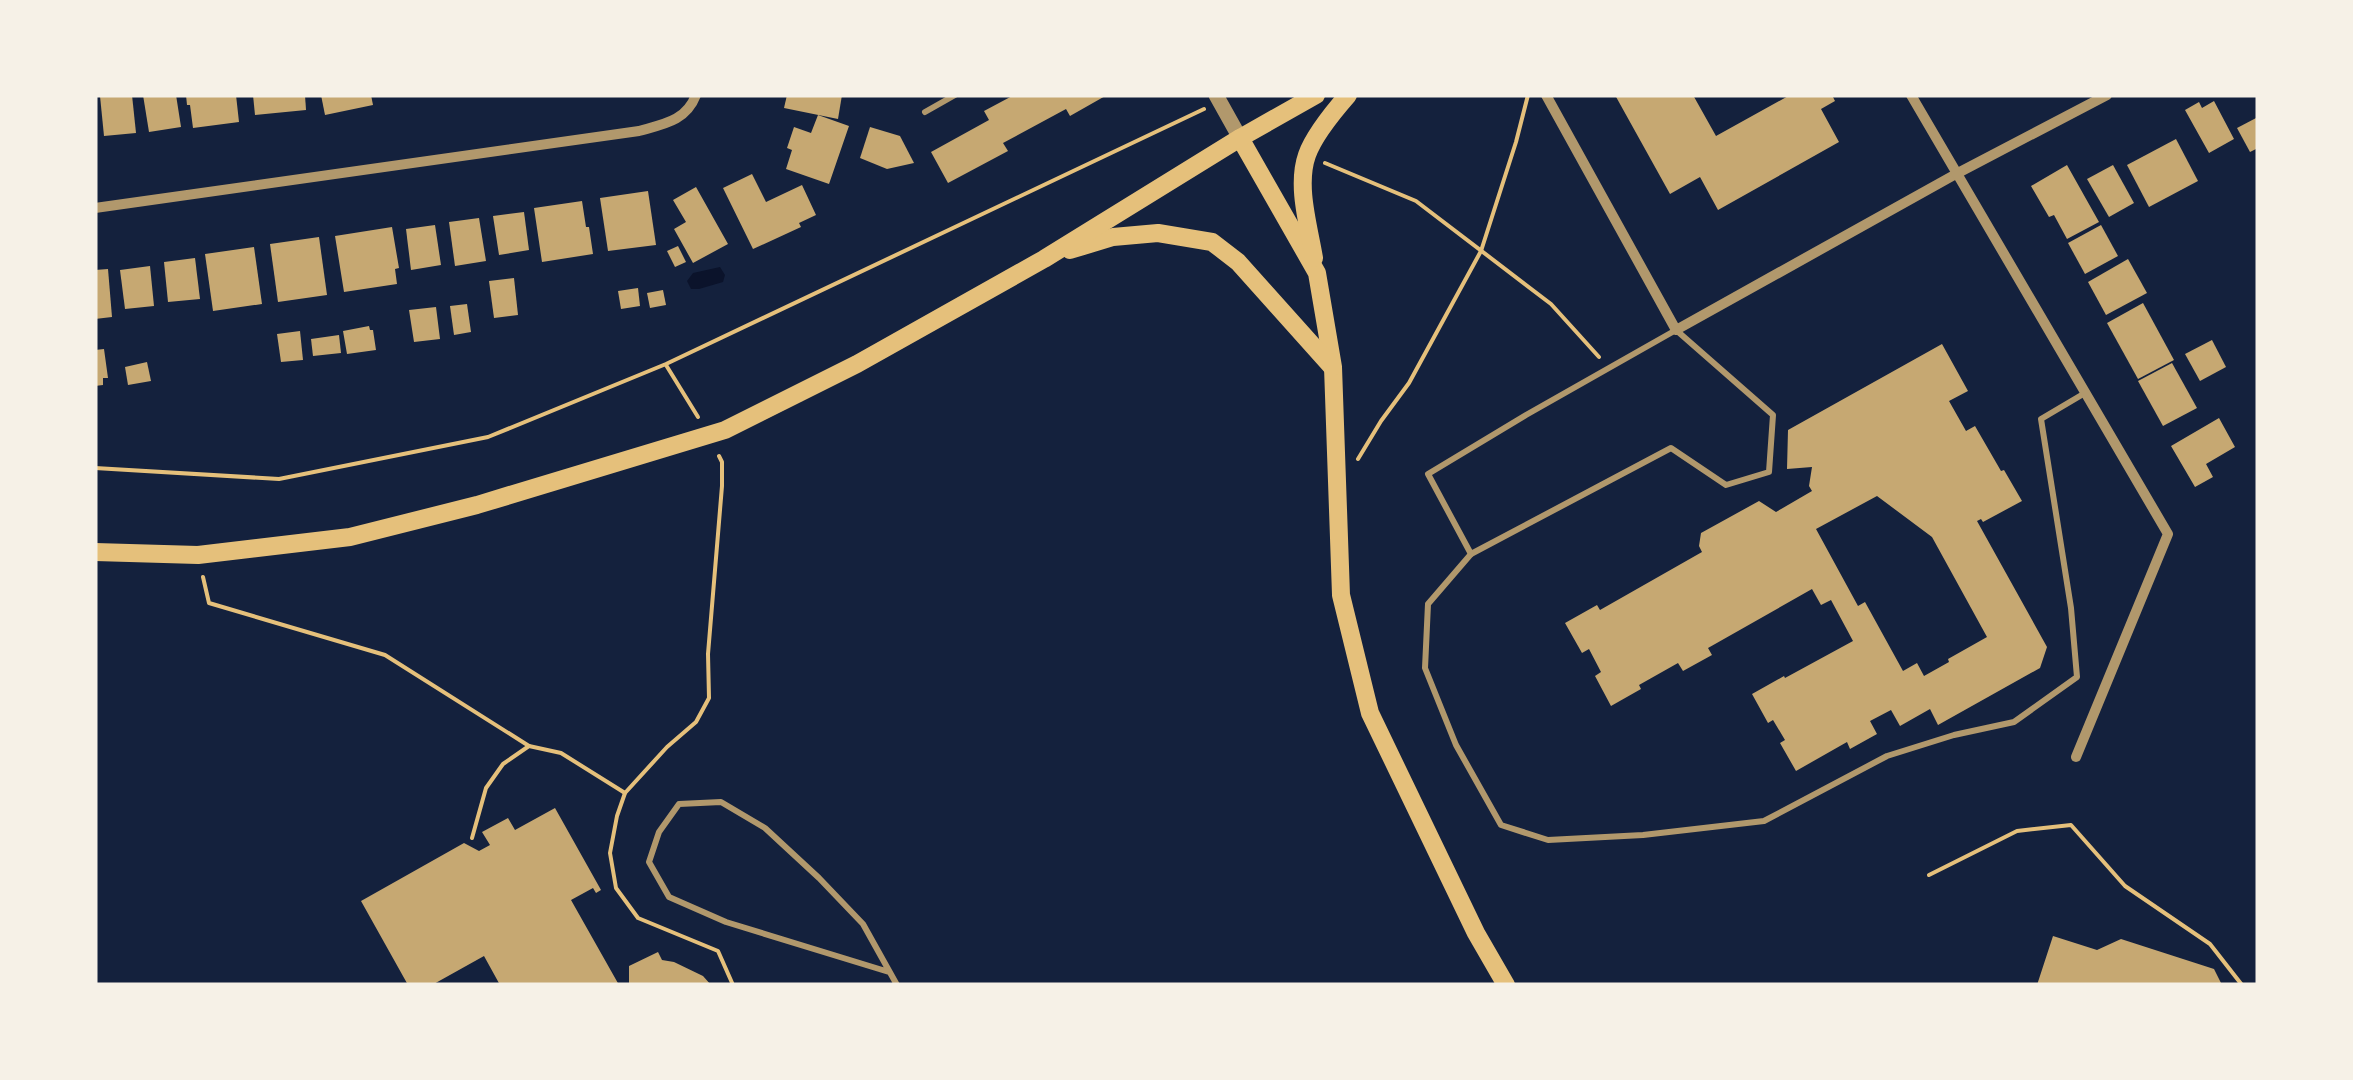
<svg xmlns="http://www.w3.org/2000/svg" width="2353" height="1080" viewBox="0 0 2353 1080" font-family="'Noto Sans',sans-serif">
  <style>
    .water { fill: #0b132b }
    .building { fill: #c6a872; fill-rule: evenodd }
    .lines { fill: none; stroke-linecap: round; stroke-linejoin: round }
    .path { stroke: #e5c07b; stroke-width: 4 }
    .service { stroke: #b1986c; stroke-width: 6 }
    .minor { stroke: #b1986c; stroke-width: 10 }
    .tertiary { stroke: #b1986c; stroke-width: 15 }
    .secondary { stroke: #e5c07b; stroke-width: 18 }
  </style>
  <rect width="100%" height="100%" fill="#14213d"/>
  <!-- water -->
  <path class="water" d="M720 267 725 275 723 282 699 289H691L687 281 693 273Z"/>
  <!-- building -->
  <g class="building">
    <path d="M132 95 136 133 104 136 100 96Z"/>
    <path d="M143 95H176L181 127 149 132Z"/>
    <path d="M186 95H236L239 122 193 128 190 105H187Z"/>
    <path d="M253 95H305L306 110 255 115Z"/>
    <path d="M321 95H371L373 105 325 115Z"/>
    <path d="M787 95H842L838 119 784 108Z"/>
    <path d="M1014 95H1107L1070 116 1066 109 1003 143 1008 151 948 183 931 152 989 120 984 111Z"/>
    <path d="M1615 95H1693L1716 136 1790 95H1832L1835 101 1821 109 1839 142 1718 210 1700 177 1670 194Z"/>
    <path d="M2214 101 2234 139 2209 153 2185 110 2199 102 2202 108Z"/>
    <path d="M818 115 849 126 829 184 786 169 792 150 787 148 794 127 811 133Z"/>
    <path d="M2258 117V148L2250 152 2237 128Z"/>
    <path d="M870 127 900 136 914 163 887 169 860 158Z"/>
    <path d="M2176 139 2198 181 2149 207 2127 165Z"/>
    <path d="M2067 165 2099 222 2067 239 2054 215 2049 217 2031 186Z"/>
    <path d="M2113 165 2134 203 2109 217 2087 179Z"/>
    <path d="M752 174 766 202 802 185 816 215 799 223 801 227 753 249 723 188Z"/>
    <path d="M696 187 728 244 693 263 674 229 686 222 673 200Z"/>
    <path d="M648 191 656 245 608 251 600 198Z"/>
    <path d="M582 201 586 227H589L593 254 542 262 534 208Z"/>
    <path d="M524 212 529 250 499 255 493 216Z"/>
    <path d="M479 218 486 261 455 266 449 222Z"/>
    <path d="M435 225 441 265 411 270 406 229Z"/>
    <path d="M2101 225 2118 256 2085 274 2068 243Z"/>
    <path d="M392 227 399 268 395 269 397 284 344 292 335 236Z"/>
    <path d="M319 237 327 295 278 302 270 244Z"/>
    <path d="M678 246 686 262 675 267 667 251Z"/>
    <path d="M254 247 262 304 213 311 205 254Z"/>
    <path d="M195 258 200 299 168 302 164 262Z"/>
    <path d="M2128 259 2147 293 2106 315 2088 282Z"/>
    <path d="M150 266 154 306 125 309 120 270Z"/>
    <path d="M108 269 112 317 95 319V270Z"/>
    <path d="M514 278 518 315 494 318 489 281Z"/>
    <path d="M638 288 640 306 621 309 618 291Z"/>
    <path d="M663 290 666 305 650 308 647 293Z"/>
    <path d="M2143 303 2174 360 2138 379 2107 323Z"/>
    <path d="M467 304 471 332 454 335 450 306Z"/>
    <path d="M436 307 440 339 414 342 409 310Z"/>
    <path d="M369 326 370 330H373L376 350 347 354 343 331Z"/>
    <path d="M300 331 303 360 281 362 277 334Z"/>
    <path d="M339 335 341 353 313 356 311 339Z"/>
    <path d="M2212 340 2226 367 2200 381 2185 354Z"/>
    <path d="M1942 344 1968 391 1949 401 1966 431 1975 426 2001 471 2004 470 2022 501 1983 522 1981 519 1977 521 2047 647 2040 668 1938 725 1930 709 1900 726 1891 710 1870 721 1877 734 1850 749 1847 742 1796 771 1780 743 1785 740 1773 720 1768 723 1752 694 1784 676 1785 678 1853 641 1831 600 1821 605 1812 589 1708 648 1712 655 1683 671 1678 663 1639 685 1641 689 1611 706 1595 676 1601 672 1589 649 1582 653 1565 623 1597 605 1600 610 1702 552 1699 546 1701 533 1759 501 1776 512 1812 491 1809 486 1812 467 1787 469 1788 430ZM1877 496 1932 537 1987 637 1948 659 1949 662 1924 676 1917 663 1903 671 1865 602 1858 606 1816 529Z"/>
    <path d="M104 349 108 378H103V385L95 386V350Z"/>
    <path d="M147 362 151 381 128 385 125 367Z"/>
    <path d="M2172 363 2197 408 2163 426 2138 381Z"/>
    <path d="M2219 418 2235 447 2206 464 2213 477 2195 487 2171 446Z"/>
    <path d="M555 808 601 890 596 893 593 888 571 900 619 985H500L484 956 432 985H408L361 901 464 843 479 851 490 845 482 832 508 818 515 830Z"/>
    <path d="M2053 936 2097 950 2121 939 2214 969 2222 985H2037Z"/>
    <path d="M658 952 662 960 674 962 703 976 711 985H629V966Z"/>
  </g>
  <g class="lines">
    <!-- path -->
    <g class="path">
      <path d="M1325 163 1416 201 1551 304 1599 357"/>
      <path d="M666 365 698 417"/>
      <path d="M719 456 722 462V486L708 654 709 698 696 722 667 747 625 793 617 816 610 853 616 888 638 918 718 951 733 985"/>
      <path d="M1358 459 1381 421 1409 383 1481 251 1516 142 1528 95"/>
      <path d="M95 468 279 479 488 437 666 364 1204 109"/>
      <path d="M203 577 209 603 385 655 529 746"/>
      <path d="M472 838 486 788 503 764 529 746 561 753 625 793"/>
      <path d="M1929 875 2017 831 2071 825 2125 886 2210 944 2242 985"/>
    </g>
    <!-- service -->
    <g class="service">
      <path d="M925 112 955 95"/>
      <path d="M1676 330 1773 415 1769 472 1726 485 1671 448 1471 554 1428 474 1526 415Z"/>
      <path d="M1471 554 1428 604 1425 668 1456 745 1501 825 1548 840 1643 835 1764 821 1887 756 1954 735 2014 722 2077 677 2071 608 2041 419 2085 393"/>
      <path d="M889 972 726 922 669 897 649 862 659 832 679 804 721 802 765 828 819 878 863 924 897 985"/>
    </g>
    <!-- minor -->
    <g class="minor">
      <path d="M1546 95 1676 330 1956 174 2107 95"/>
      <path d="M1911 95 2168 534 2076 757"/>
      <path d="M95 208 639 131C664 124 686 121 696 95"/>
    </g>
    <!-- tertiary -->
    <path class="tertiary" d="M1216 95 1240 138"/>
    <!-- secondary -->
    <g class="secondary">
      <path d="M1240 138 1317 273 1333 367 1341 595 1370 713 1476 933 1506 985"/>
      <path d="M1070 250 1113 237 1158 233 1212 242 1238 262 1332 367"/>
      <path d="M1314 258C1309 227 1296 186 1307 155 1314 135 1334 111 1348 95"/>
      <path d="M95 552 198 555 350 537 477 505 725 430 857 364 1044 259 1240 138 1316 95"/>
    </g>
  </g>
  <!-- border -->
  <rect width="2353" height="1080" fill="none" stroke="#f6f1e7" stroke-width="195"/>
</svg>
